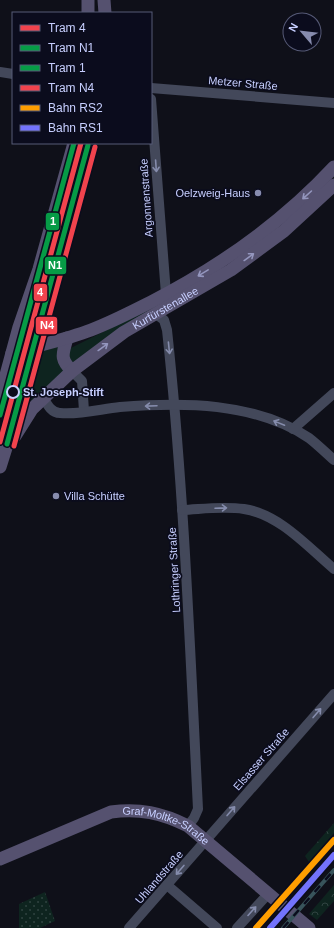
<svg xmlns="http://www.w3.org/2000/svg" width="334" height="928" viewBox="0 0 334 928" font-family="Helvetica,sans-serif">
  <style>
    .grass { fill: #0e241f }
    .forest { fill: url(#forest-crowns) }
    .garden { fill: url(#garden-dots) }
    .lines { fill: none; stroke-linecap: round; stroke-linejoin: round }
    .minor { stroke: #43485a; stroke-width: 10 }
    .major { stroke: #55516f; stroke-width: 13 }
    .rail-casing { stroke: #38545b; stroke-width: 4 }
    .rail { stroke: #0b0c1d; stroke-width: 2.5; stroke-dasharray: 8; stroke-linecap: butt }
    .rail-1-casing { stroke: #0b0c1d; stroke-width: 9 }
    .rail-2-casing { stroke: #0b0c1d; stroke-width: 9 }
    .rail-1 { stroke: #ff9e00; stroke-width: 6 }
    .rail-2 { stroke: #7373fd; stroke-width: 6 }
    .tram-1-casing { stroke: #0b0c1d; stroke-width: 8 }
    .tram-2-casing { stroke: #0b0c1d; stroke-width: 8 }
    .tram-3-casing { stroke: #0b0c1d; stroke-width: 8 }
    .tram-4-casing { stroke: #0b0c1d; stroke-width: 8 }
    .tram-1 { stroke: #f1434d; stroke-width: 5 }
    .tram-2 { stroke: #069b46; stroke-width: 5 }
    .tram-3 { stroke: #069b46; stroke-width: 5 }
    .tram-4 { stroke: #f1434d; stroke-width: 5 }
    .oneway { stroke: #858cac }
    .oneway2 { stroke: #9496be }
    .poi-dot { fill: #878cae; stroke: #0b0c1d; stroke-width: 1.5 }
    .stop-dot { fill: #0b0c1d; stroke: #c7cfff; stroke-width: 2 }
    .labels { text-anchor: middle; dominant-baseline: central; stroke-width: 3.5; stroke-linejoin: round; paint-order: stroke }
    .street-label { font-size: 11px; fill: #c7cfff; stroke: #0b0c1d }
    .poi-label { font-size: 11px; fill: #c7cfff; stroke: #0b0c1d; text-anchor: end }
    .stop-label { font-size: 11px; font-weight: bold; fill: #c7cfff; stroke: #0b0c1d; text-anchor: start }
    .line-badge { stroke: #0b0c1d; stroke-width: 1.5 }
    .badge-label { font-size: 11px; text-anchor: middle; font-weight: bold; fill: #fff }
  </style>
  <defs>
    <pattern id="forest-crowns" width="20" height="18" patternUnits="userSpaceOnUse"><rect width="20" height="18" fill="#0e241f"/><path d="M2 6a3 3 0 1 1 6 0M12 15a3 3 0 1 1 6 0" fill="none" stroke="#304341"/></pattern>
    <pattern id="garden-dots" width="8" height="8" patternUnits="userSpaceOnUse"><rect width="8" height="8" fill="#0e241f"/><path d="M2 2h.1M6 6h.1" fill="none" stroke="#304341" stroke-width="1.8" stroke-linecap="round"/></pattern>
  </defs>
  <rect width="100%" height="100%" fill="#0f1019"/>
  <!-- grass -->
  <g class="grass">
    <path d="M174 295 75 362H71L67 352 69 349 139 314Z"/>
    <path d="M62 345 65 370 30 405 41 352Z"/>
  </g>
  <!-- forest -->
  <g class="forest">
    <path d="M334 823V833L309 862 305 856Z"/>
    <path d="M334 885V901L317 920 309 914Z"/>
  </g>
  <!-- garden -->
  <path class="garden" d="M45 892 55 921 40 928H19V904Z"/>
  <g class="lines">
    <!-- minor -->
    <g class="minor">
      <path d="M0 72 13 74"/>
      <path d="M151 88 334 103"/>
      <path d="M151 99 166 294"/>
      <path d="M156 314 164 320 167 330C184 489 190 649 198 809L194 818 188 826"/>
      <path d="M72 371 82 381 84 411"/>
      <path d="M43 397C47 404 51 413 60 413 79 415 101 409 120 407 182 402 255 402 309 438 318 445 326 453 334 460"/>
      <path d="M293 429 334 393"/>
      <path d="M182 510C203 509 223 506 244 509 279 514 308 547 334 569"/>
      <path d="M167 885 217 928"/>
      <path d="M129 928 334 694"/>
      <path d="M237 928 268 894"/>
    </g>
    <!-- major -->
    <g class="major">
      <path d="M104 0 105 13"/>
      <path d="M88 13V0"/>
      <path d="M67 338C63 354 59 358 72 371"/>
      <path d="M12 353C38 345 65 340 91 330 112 322 131 312 151 302 219 267 282 223 334 167"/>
      <path d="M0 397 19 327 39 269 74 143"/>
      <path id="s1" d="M8 442 15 436 32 409 72 371 124 332 231 270 284 231 334 185"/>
      <path d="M0 467 21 400 36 321 79 164 87 143"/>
      <path id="s2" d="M0 859 111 812C139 808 162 813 188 826L309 928"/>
    </g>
    <!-- rail casing -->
    <g class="rail-casing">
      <path id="rail" d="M283 928 334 870"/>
    </g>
    <!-- rail -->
    <use href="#rail" class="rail"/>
    <!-- rail-1 casing -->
    <g class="rail-1-casing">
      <path id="rail-1" d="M256 928 334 840"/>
    </g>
    <!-- rail-2 casing -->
    <g class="rail-2-casing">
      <path id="rail-2" d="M270 928 334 855"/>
    </g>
    <!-- rail-1 -->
    <use href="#rail-1" class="rail-1"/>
    <!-- rail-2 -->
    <use href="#rail-2" class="rail-2"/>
    <!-- tram-1 casing -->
    <g class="tram-1-casing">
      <path id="tram-1" d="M0 442 81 143"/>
    </g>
    <!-- tram-2 casing -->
    <g class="tram-2-casing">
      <path id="tram-2" d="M7 444 88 145"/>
    </g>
    <!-- tram-3 casing -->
    <g class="tram-3-casing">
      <path id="tram-3" d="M0 415 74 143"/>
    </g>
    <!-- tram-4 casing -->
    <g class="tram-4-casing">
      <path id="tram-4" d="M14 446 95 147"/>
    </g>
    <!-- tram-1 -->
    <use href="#tram-1" class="tram-1"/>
    <!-- tram-2 -->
    <use href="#tram-2" class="tram-2"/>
    <!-- tram-3 -->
    <use href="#tram-3" class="tram-3"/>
    <!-- tram-4 -->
    <use href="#tram-4" class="tram-4"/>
  </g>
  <!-- one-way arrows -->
  <defs><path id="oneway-shaft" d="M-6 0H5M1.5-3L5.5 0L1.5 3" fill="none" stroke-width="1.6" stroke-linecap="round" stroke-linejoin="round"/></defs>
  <g class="oneway">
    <use href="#oneway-shaft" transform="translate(156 166) rotate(86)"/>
    <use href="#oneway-shaft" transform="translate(169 348) rotate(84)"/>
    <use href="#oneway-shaft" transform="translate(151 406) rotate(178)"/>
    <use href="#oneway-shaft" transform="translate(279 423) rotate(-158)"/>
    <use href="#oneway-shaft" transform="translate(221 508) rotate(-2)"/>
    <use href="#oneway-shaft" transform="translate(317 713) rotate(-49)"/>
    <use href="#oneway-shaft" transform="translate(231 811) rotate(-49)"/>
    <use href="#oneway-shaft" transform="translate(180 870) rotate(131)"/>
    <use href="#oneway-shaft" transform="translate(252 911) rotate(-48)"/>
  </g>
  <g class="oneway2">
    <use href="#oneway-shaft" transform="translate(307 195) rotate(138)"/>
    <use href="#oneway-shaft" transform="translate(249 257) rotate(-36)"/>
    <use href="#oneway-shaft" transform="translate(203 273) rotate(149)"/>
    <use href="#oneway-shaft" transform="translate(103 347) rotate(-36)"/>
  </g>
  <!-- markers -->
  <g class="poi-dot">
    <circle cx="258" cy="193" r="4"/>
    <circle cx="56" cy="496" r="4"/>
  </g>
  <circle class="stop-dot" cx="13" cy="392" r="6"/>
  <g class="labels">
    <!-- street labels -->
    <g class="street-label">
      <text transform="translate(243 83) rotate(5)">Metzer Straße</text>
      <text transform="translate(146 198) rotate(-94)">Argonnenstraße</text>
      <text stroke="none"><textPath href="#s1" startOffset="209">Kurfürstenallee</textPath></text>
      <text transform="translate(174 570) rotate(-93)">Lothringer Straße</text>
      <text transform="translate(261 759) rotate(-49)">Elsasser Straße</text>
      <text stroke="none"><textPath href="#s2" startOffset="179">Graf-Moltke-Straße</textPath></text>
      <text transform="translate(159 877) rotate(-49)">Uhlandstraße</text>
    </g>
    <!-- poi labels -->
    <g class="poi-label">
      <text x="250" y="193">Oelzweig-Haus</text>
      <text x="64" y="496" text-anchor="start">Villa Schütte</text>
    </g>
    <!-- stop labels -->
    <g class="stop-label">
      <text x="23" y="392">St. Joseph-Stift</text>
    </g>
  </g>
  <g class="line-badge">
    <rect x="45" y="212" width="15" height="19" rx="4" fill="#069b46"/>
    <rect x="44" y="256" width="23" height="19" rx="4" fill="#069b46"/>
    <rect x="33" y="283" width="15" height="19" rx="4" fill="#f1434d"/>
    <rect x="35" y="316" width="23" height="19" rx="4" fill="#f1434d"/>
  </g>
  <g class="badge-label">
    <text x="53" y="225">1</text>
    <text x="55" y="269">N1</text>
    <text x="40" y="296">4</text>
    <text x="47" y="329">N4</text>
  </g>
  <!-- legend -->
  <rect x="12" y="12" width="140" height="132" fill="#0b0c1d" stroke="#565a77"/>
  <rect x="20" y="25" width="20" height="6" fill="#f1434d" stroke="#565a77"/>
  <text x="48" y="32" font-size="12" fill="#c7cfff">Tram 4</text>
  <rect x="20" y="45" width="20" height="6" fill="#069b46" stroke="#565a77"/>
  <text x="48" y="52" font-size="12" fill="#c7cfff">Tram N1</text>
  <rect x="20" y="65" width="20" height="6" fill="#069b46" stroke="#565a77"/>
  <text x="48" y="72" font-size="12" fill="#c7cfff">Tram 1</text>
  <rect x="20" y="85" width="20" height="6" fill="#f1434d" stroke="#565a77"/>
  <text x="48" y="92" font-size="12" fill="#c7cfff">Tram N4</text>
  <rect x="20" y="105" width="20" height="6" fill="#ff9e00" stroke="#565a77"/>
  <text x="48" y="112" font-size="12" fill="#c7cfff">Bahn RS2</text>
  <rect x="20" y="125" width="20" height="6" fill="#7373fd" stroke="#565a77"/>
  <text x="48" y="132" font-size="12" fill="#c7cfff">Bahn RS1</text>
  <!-- north arrow -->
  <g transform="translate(302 32) rotate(298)"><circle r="19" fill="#0b0c1d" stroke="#565a77"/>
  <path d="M0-3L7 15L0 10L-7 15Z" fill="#878cae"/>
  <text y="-6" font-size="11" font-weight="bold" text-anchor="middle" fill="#c7cfff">N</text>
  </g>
</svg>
